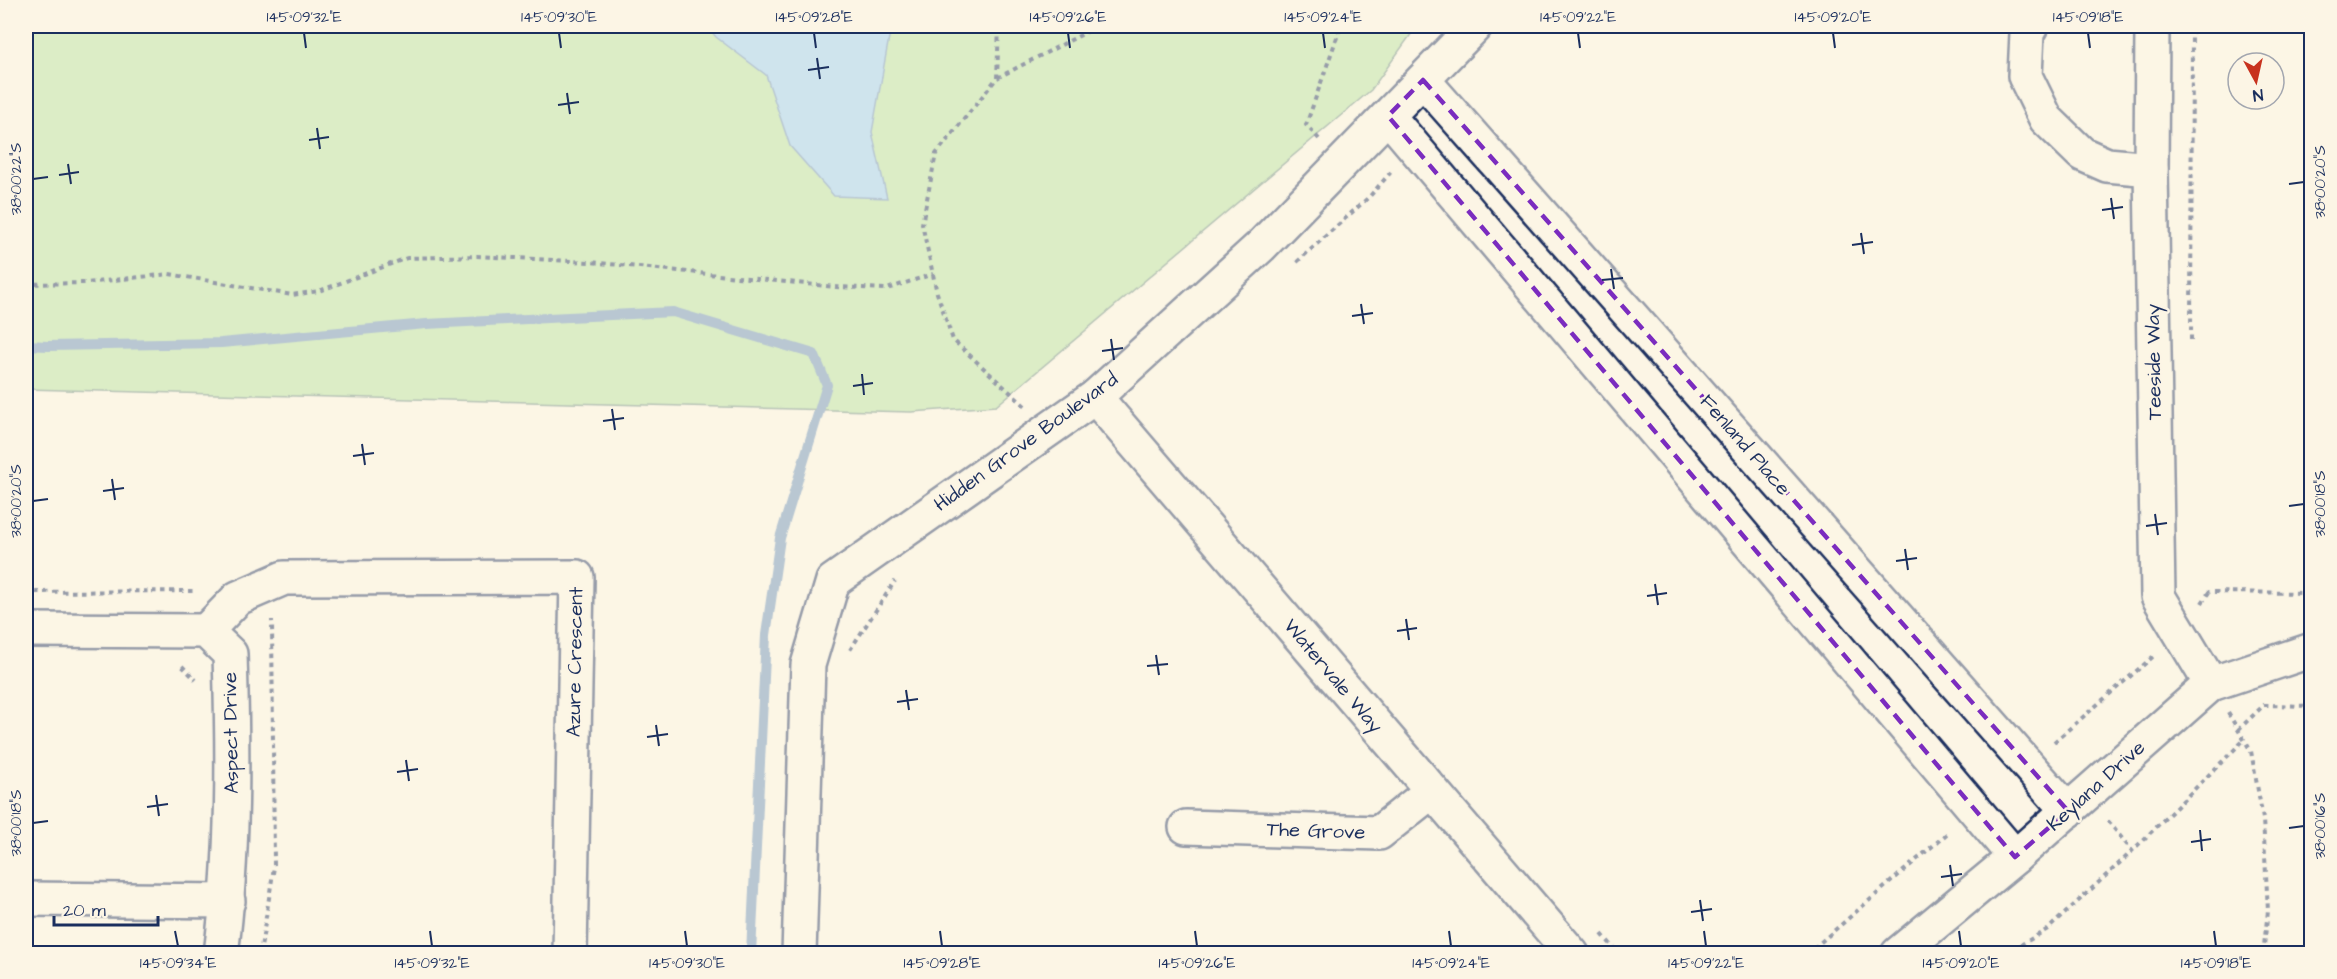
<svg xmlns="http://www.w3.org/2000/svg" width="2337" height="979" viewBox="0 0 2337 979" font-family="'Architects Daughter',sans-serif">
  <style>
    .green { fill: #b5e2a0; stroke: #68887f; stroke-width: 1.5 }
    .water { fill: #99cef7; stroke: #678eba; stroke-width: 1.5 }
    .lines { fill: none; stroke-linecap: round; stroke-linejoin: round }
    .stream { stroke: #678eba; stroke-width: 10 }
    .street-casing { stroke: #1b2f5e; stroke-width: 38 }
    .path { stroke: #1b2f5e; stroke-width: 4; stroke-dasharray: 4.5 4.5; stroke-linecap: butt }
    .street { stroke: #fcf5e5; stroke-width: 33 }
    .marked { fill: none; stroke: #7b2cbf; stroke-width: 4.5; stroke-dasharray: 12 8; stroke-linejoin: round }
    .ticks { fill: none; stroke: #1b2f5e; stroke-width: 2 }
    .labels { text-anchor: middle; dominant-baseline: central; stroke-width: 5; stroke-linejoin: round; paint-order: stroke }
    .street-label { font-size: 20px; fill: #1b2f5e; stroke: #fcf5e5 }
    .neatline { fill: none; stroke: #1b2f5e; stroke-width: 2 }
    .ticks-label { font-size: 15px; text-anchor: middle; fill: #1b2f5e }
  </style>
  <rect width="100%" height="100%" fill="#fcf5e5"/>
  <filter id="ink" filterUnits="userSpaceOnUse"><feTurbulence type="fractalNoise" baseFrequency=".0167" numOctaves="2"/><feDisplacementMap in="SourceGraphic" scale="12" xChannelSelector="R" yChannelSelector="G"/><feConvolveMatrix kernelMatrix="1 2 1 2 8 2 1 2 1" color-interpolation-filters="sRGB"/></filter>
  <g filter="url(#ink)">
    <!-- green -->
    <path class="green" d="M26 26H1417L1371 90 996 406 911 412 26 389Z"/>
    <!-- water -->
    <path class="water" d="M707 26H890V32L872 132 887 198 834 196 790 146 766 75 716 37Z"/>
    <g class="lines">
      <!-- stream -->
      <path class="stream" d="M26 345 48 346 221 343 426 324 673 312 814 354 827 385 780 538 766 635 751 954"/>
      <!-- street casing -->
      <g class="street-casing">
        <g id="street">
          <path d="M2031 26 2027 33 2025 76 2046 119 2082 154 2107 165 2151 169"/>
          <path d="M2152 26 2151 169 2158 596 2211 684"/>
          <path d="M1423 80 2068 811"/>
          <path d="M1388 116 2015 857"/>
          <path d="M1095 397 1572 954"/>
          <path d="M26 630 206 631 230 654C233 754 234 854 221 954"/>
          <path d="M206 631 238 598 284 578 577 577 570 954"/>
          <path d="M1186 827 1379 833 1432 791"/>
          <path d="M26 899 228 901"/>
          <path d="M799 954 808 665 833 581 1095 397 1261 246 1475 26"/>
          <path d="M1898 954 2015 857 2211 684 2312 650"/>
        </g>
      </g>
      <!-- path -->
      <g class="path">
        <path d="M1509 34 1516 26"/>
        <path d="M997 78 999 26"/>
        <path d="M1319 139 1306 125 1341 26"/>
        <path d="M1297 262 1370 196 1391 172"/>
        <path d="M26 284 86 283 169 274 292 295 319 291 407 258 477 256 590 262 836 287 887 289 933 274"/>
        <path d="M2191 340 2192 26"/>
        <path d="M1025 406 953 340 937 293 922 224 936 154 997 78 1098 26"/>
        <path d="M26 592 196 591"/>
        <path d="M2202 603 2209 592 2312 593"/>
        <path d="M850 650 895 581"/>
        <path d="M182 666 196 680"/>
        <path d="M2228 713 2251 751 2263 819 2268 911 2263 954"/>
        <path d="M2238 730 2264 705 2312 706"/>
        <path d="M2054 742 2155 655"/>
        <path d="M2108 821 2132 851"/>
        <path d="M1602 934 1619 954"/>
        <path d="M260 954 274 867 272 620"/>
        <path d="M1807 954 1950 831"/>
        <path d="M2005 954 2048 929 2125 858 2244 740"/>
      </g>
      <!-- street -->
      <use href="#street" class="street"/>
    </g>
  </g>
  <!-- marked area -->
  <path d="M0 0H2337V979H0ZM1423 80 2068 811 2015 857 1388 116Z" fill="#fcf5e5" fill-opacity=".55" fill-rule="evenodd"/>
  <path class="marked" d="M1423 80 2068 811 2015 857 1388 116Z"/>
  <!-- ticks -->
  <path class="ticks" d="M304 33 306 48M559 33 561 48M814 33 816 48M1068 33 1070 48M1323 33 1325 48M1578 33 1580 48M1833 33 1835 48M2088 33 2090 48M817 58 820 79M808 70 829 67M567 93 570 114M558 105 579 102M317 128 320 149M309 140 329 137M68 164 71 184M59 175 79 172M33 179 48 177M2289 184 2304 182M2111 198 2114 219M2102 210 2123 207M1861 233 1864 254M1852 245 1873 242M1611 269 1614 289M1602 280 1623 278M1361 304 1364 324M1352 316 1373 313M1111 339 1114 360M1102 351 1123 348M862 374 864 395M853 386 873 383M612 409 615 430M603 421 624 418M362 444 365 465M353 456 374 453M112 479 115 500M103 491 124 488M33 501 48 499M2289 506 2304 504M2155 514 2158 535M2146 526 2167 523M1905 549 1908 570M1896 561 1917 558M1655 584 1658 605M1647 596 1667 593M1406 619 1409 640M1397 631 1417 628M1156 655 1159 675M1147 666 1168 664M906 690 909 710M897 702 918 699M656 725 659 746M647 737 668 734M406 760 409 781M397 772 418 769M156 795 159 816M147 807 168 804M33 823 48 821M2289 828 2304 826M2200 830 2202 851M2191 842 2211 839M1950 865 1953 886M1941 877 1962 874M1700 900 1703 921M1691 912 1712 909M175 931 178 946M430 931 432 946M685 931 687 946M940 931 942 946M1195 931 1197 946M1449 931 1451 946M1704 931 1706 946M1959 931 1961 946M2214 931 2216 946"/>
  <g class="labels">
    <!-- street labels -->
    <g class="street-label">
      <text transform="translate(2154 362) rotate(-91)">Teeside Way</text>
      <text transform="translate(1026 442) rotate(-36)">Hidden Grove Boulevard</text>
      <text transform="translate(1745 445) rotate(49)">Fenland Place</text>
      <text transform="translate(575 662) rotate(-89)">Azure Crescent</text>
      <text transform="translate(1333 676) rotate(50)">Watervale Way</text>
      <text transform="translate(231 733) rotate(-91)">Aspect Drive</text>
      <text transform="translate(2096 786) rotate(-42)">Keylana Drive</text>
      <text transform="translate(1316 831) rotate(2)">The Grove</text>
    </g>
  </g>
  <!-- margin -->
  <rect width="2337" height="979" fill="none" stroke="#fcf5e5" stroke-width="66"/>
  <!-- north arrow -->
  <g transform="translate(2256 81) rotate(172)"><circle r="28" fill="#fcf5e5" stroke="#a2a6af" stroke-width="1.5"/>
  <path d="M0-4.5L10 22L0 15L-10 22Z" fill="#c8321e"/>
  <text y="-9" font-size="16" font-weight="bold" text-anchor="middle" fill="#1b2f5e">N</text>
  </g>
  <!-- scale -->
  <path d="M54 916v9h104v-9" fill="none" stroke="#1b2f5e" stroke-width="3"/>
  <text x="63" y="916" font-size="18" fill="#1b2f5e" stroke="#fcf5e5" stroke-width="4.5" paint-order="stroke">20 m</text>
  <rect x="33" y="33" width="2271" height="913" class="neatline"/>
  <g class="ticks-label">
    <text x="304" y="22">145°09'32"E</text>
    <text x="559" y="22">145°09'30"E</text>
    <text x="814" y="22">145°09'28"E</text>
    <text x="1068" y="22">145°09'26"E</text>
    <text x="1323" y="22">145°09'24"E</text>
    <text x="1578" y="22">145°09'22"E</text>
    <text x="1833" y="22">145°09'20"E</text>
    <text x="2088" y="22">145°09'18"E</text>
    <text transform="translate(16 179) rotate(-90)" y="5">38°00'22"S</text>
    <text transform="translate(2320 182) rotate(-90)" y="5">38°00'20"S</text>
    <text transform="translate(16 501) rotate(-90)" y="5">38°00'20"S</text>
    <text transform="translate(2320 504) rotate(-90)" y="5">38°00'18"S</text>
    <text transform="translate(16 823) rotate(-90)" y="5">38°00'18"S</text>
    <text transform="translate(2320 826) rotate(-90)" y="5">38°00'16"S</text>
    <text x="178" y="968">145°09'34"E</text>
    <text x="432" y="968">145°09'32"E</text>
    <text x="687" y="968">145°09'30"E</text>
    <text x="942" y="968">145°09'28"E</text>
    <text x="1197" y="968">145°09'26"E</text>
    <text x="1451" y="968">145°09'24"E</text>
    <text x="1706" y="968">145°09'22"E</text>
    <text x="1961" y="968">145°09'20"E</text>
    <text x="2216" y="968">145°09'18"E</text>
  </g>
</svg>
